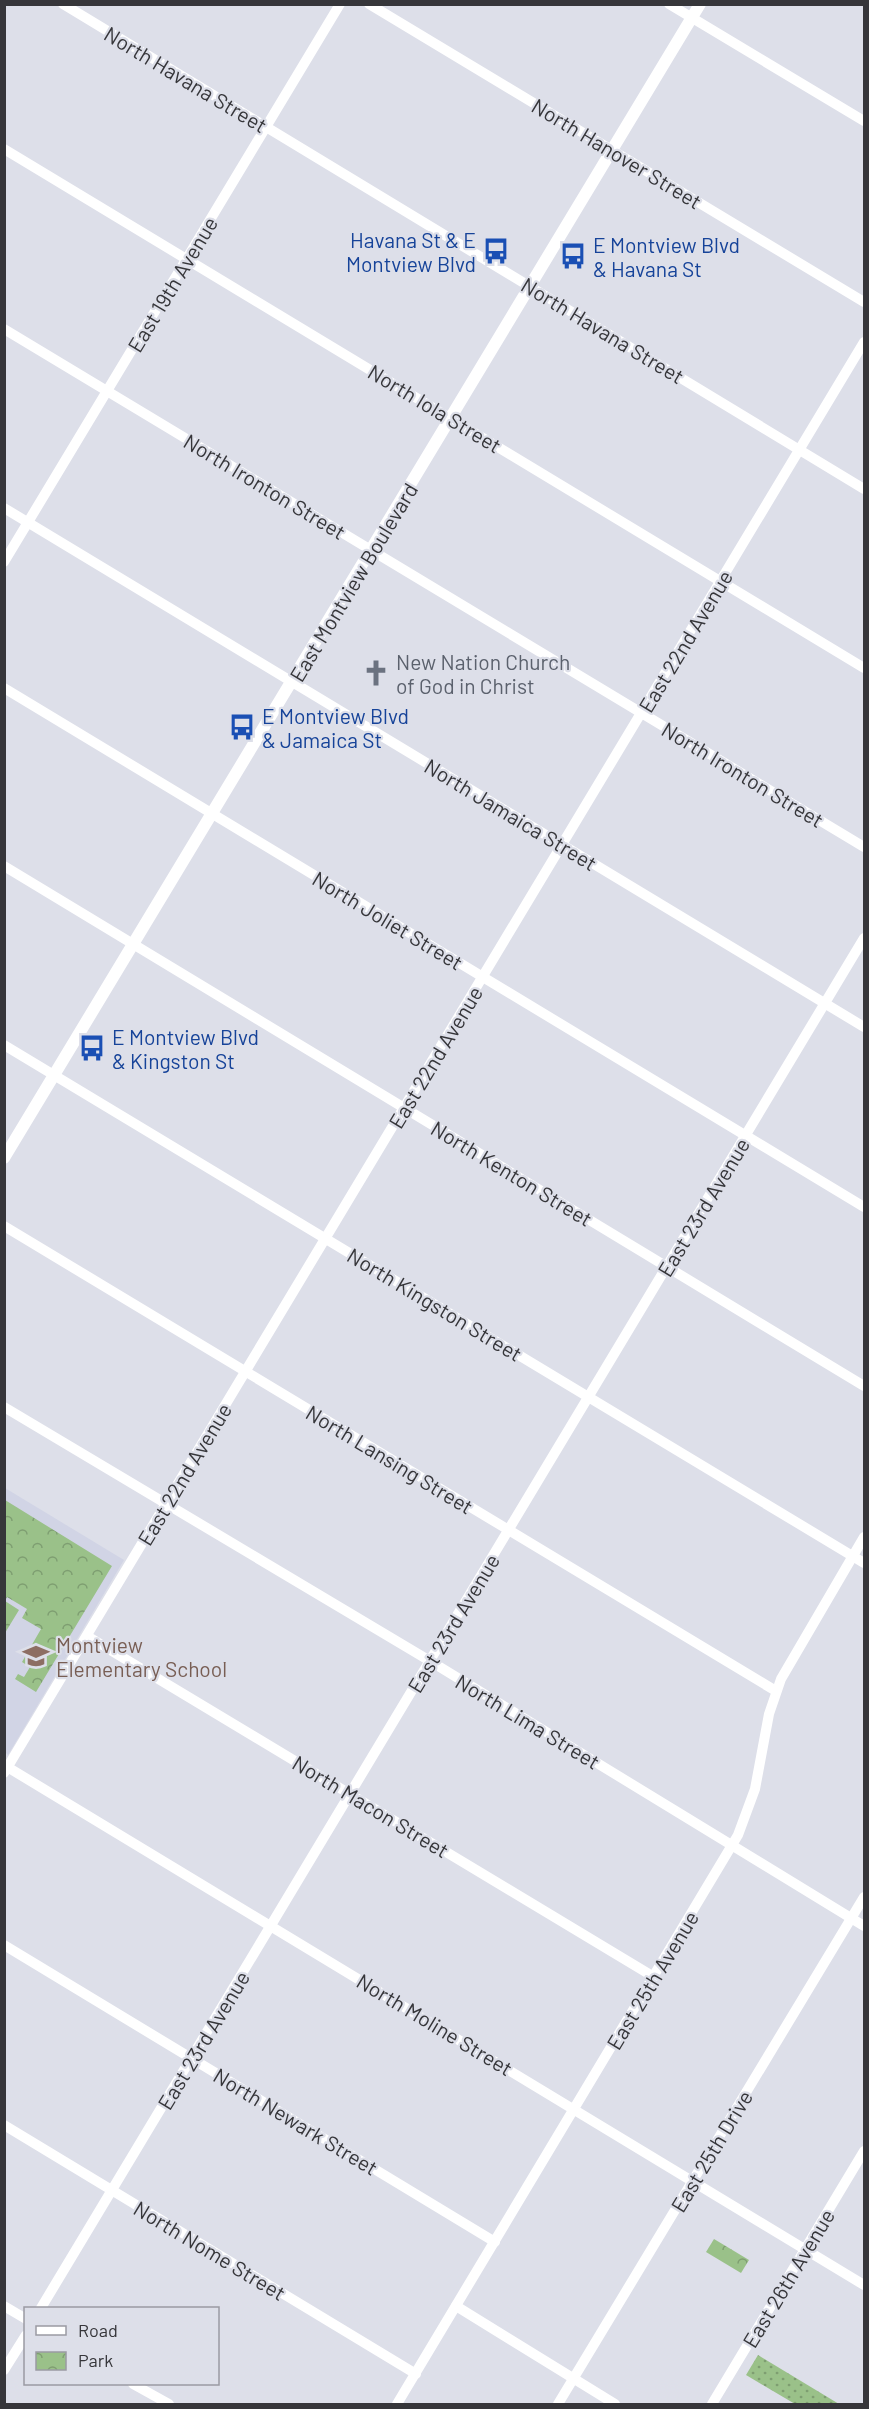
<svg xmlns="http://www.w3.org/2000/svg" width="869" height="2409" viewBox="0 0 869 2409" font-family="Barlow,sans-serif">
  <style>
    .built { fill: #d1d4e5 }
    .grass { fill: url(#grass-dots) }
    .park { fill: url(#park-crowns) }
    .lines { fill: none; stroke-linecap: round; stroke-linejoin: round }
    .minor { stroke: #fff; stroke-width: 10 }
    .major { stroke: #fff; stroke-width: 12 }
    .labels { text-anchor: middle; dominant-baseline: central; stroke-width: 4.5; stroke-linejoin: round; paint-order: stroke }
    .street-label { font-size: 21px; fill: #36363a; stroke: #dddfe9 }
    .transit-label { font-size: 21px; fill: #164399; stroke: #dddfe9; text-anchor: start }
    .worship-label { font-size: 21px; fill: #5b616d; stroke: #dddfe9; text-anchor: start }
    .education-label { font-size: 21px; fill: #785e54; stroke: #dddfe9; text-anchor: start }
  </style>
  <defs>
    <pattern id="grass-dots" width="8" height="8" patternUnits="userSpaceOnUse" patternTransform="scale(1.5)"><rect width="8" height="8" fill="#9ac189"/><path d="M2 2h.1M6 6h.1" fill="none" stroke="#7e9e71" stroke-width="1.8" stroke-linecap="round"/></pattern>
    <pattern id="park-crowns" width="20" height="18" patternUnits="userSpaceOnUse" patternTransform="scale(1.5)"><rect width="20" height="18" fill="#9ac189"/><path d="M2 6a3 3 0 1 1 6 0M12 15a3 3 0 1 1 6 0" fill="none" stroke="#7e9e71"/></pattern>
  </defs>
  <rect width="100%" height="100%" fill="#dddfe9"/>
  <!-- built -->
  <path class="built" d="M5 1488 124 1560 8 1755 5 1752Z"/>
  <!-- grass -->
  <path class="grass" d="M758 2355 839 2404H795L746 2375Z"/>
  <!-- park -->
  <g class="park">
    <path d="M5 1500 112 1566 36 1692 15 1679 18 1674 24 1677 30 1667 22 1662 41 1629 22 1618 27 1609 7 1597 5 1601 19 1610 5 1633Z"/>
    <path d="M714 2239 749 2260 741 2273 706 2252Z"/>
  </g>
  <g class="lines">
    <!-- minor -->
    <g class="minor">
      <path d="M63 4 864 489"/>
      <path d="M369 4 864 302"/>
      <path d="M669 4 864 121"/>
      <path d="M4 149 864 668"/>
      <path d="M4 329 864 847"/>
      <path d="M4 508 864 1027"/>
      <path d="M4 562 340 4"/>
      <path d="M4 688 864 1207"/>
      <path d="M4 866 864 1386"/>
      <path d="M4 1045 864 1563"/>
      <path d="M4 1226 776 1691"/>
      <path d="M4 1407 430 1661 864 1926"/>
      <path d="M87 1636 654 1977"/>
      <path d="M4 1765 864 2285"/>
      <path d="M4 1773 864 342"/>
      <path d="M4 1945 495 2242"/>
      <path d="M4 2125 416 2374"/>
      <path d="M4 2306 26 2319"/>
      <path d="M456 2306 615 2404"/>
      <path d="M41 2308 864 938"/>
      <path d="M4 2370 26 2335"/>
      <path d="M133 2384 169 2404"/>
      <path d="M397 2404 738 1835 755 1789 769 1714 781 1679 864 1537"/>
      <path d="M558 2404 864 1897"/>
      <path d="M712 2404 864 2151"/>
    </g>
    <!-- major -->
    <path class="major" d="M4 1158 700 4"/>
  </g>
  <!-- icons -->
  <defs>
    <g id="bus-bare" transform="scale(2.07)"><path d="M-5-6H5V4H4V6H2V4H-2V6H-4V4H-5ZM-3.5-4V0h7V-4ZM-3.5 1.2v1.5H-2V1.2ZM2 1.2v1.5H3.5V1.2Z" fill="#1a4fb4" stroke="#dddfe9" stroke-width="2.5" paint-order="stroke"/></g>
    <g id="church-bare" transform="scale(2.07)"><path d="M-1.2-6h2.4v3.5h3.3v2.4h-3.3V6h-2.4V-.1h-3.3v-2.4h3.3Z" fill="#6b7280" stroke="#dddfe9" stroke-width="2.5" paint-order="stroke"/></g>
    <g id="school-bare" transform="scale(2.07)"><path d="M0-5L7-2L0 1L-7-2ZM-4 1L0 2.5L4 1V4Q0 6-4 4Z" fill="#8d6e63" stroke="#dddfe9" stroke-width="2.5" paint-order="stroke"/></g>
  </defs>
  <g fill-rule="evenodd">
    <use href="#bus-bare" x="496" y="251"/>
    <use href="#bus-bare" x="573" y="256"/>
    <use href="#church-bare" x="376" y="673"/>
    <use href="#bus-bare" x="242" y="727"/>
    <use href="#bus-bare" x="92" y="1048"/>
    <use href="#school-bare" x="36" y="1656"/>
  </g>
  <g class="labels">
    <!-- street labels -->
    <g class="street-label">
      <text transform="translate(186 79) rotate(31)">North Havana Street</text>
      <text transform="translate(617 153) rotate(31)">North Hanover Street</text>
      <text transform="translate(172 284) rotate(-59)">East 19th Avenue</text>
      <text transform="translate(603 330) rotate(31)">North Havana Street</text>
      <text transform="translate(435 408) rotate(31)">North Iola Street</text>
      <text transform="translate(265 486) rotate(31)">North Ironton Street</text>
      <text transform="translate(353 582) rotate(-59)">East Montview Boulevard</text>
      <text transform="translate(685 641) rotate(-59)">East 22nd Avenue</text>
      <text transform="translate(743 774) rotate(31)">North Ironton Street</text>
      <text transform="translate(511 814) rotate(31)">North Jamaica Street</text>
      <text transform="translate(388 920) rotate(31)">North Joliet Street</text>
      <text transform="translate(435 1057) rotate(-59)">East 22nd Avenue</text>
      <text transform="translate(512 1173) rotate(31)">North Kenton Street</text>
      <text transform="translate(703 1207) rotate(-59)">East 23rd Avenue</text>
      <text transform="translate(435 1304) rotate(31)">North Kingston Street</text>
      <text transform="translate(390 1459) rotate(31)">North Lansing Street</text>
      <text transform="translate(184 1474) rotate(-59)">East 22nd Avenue</text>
      <text transform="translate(453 1623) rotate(-59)">East 23rd Avenue</text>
      <text transform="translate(528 1721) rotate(31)">North Lima Street</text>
      <text transform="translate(371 1806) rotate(31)">North Macon Street</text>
      <text transform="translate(652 1980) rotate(-59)">East 25th Avenue</text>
      <text transform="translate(435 2024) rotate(31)">North Moline Street</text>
      <text transform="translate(203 2040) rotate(-59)">East 23rd Avenue</text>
      <text transform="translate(296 2121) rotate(31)">North Newark Street</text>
      <text transform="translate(711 2151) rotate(-59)">East 25th Drive</text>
      <text transform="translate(210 2250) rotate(31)">North Nome Street</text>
      <text transform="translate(788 2278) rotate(-59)">East 26th Avenue</text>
    </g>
    <!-- transit labels -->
    <g class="transit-label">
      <text x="476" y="239" text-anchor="end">Havana St &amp; E<tspan x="476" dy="24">Montview Blvd</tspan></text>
      <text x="593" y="244">E Montview Blvd<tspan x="593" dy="24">&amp; Havana St</tspan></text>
      <text x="262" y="715">E Montview Blvd<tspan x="262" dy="24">&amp; Jamaica St</tspan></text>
      <text x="112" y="1036">E Montview Blvd<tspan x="112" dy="24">&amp; Kingston St</tspan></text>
    </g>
    <!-- worship labels -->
    <g class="worship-label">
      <text x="396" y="661">New Nation Church<tspan x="396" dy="24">of God in Christ</tspan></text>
    </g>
    <!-- education labels -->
    <g class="education-label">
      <text x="56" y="1644">Montview<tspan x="56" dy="24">Elementary School</tspan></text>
    </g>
  </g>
  <!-- border -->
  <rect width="869" height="2409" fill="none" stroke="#36363a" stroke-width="12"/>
  <!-- legend -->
  <rect x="24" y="2307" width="195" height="78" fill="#dddfe9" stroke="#9a9ba3" stroke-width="1.5"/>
  <rect x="36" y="2326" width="30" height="9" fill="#ffffff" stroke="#9a9ba3" stroke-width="1.5"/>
  <text x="78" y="2337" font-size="18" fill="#36363a">Road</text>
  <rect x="36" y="2352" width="30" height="18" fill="url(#park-crowns)" stroke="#9a9ba3" stroke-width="1.5"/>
  <text x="78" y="2367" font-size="18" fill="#36363a">Park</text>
</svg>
